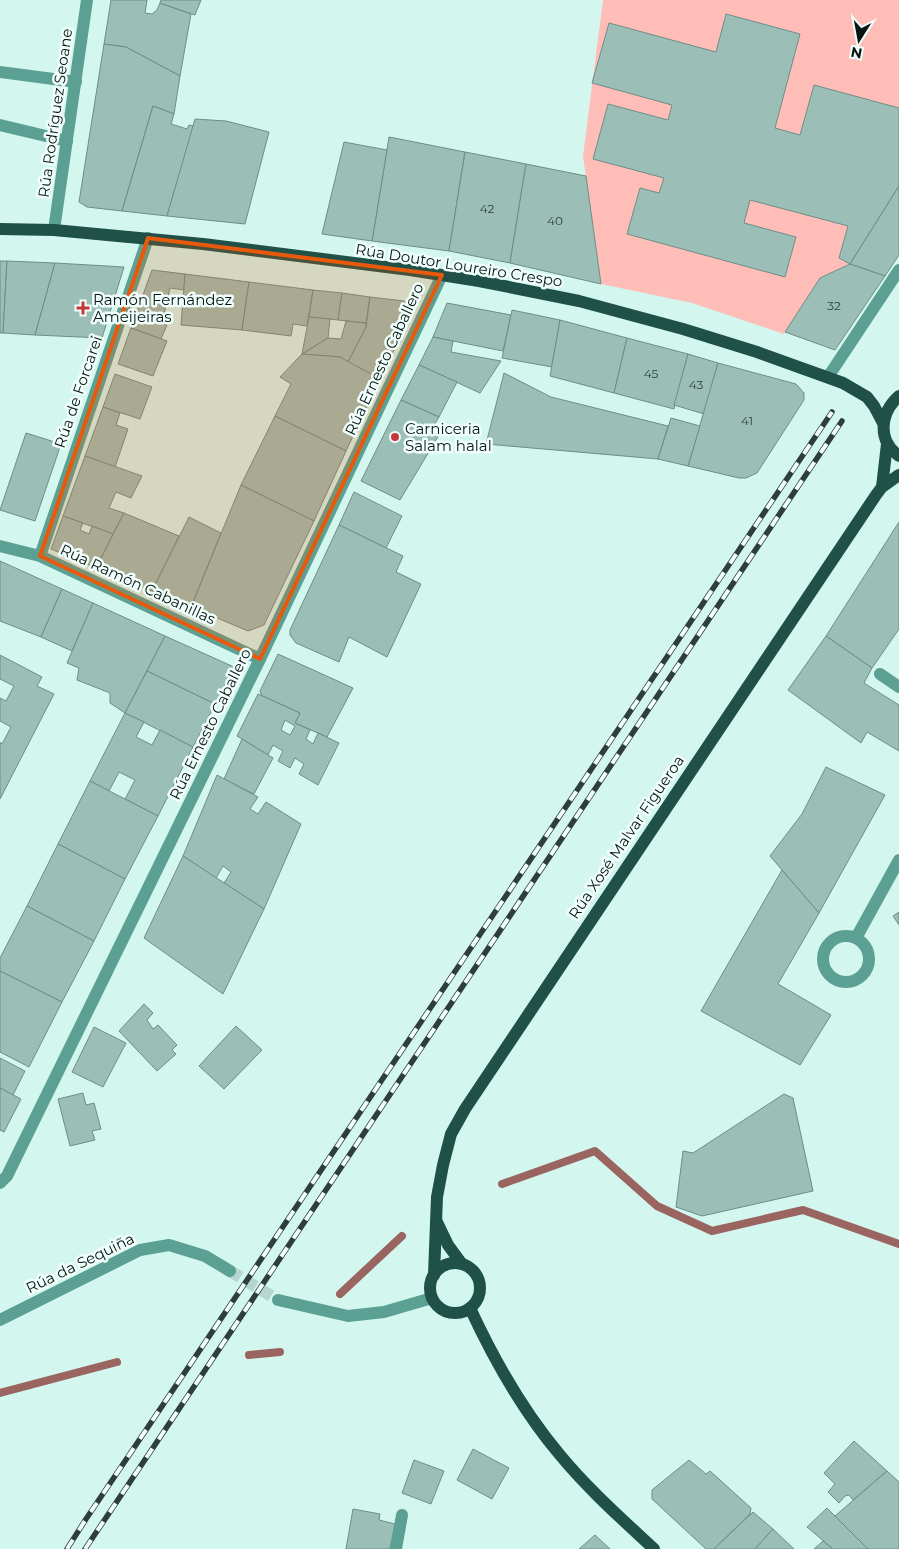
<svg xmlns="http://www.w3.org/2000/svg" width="899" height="1549" viewBox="0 0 899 1549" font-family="Montserrat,sans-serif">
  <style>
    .green { fill: #ffbdb8 }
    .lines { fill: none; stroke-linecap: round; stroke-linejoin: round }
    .stream { stroke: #9a6460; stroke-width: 8 }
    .building { fill: #9bbeb6; stroke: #6d8e87; fill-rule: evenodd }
    .minor-tunnel { stroke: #b5d5ce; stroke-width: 12; stroke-dasharray: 12 6; stroke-linecap: butt }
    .minor { stroke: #5ba093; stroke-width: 12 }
    .major { stroke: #1f5148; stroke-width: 12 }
    .rail-casing { stroke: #2d3e3b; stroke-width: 5.5 }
    .rail { stroke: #f1fffc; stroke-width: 4; stroke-dasharray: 11; stroke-linecap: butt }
    .marked { fill: #e8590c; fill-opacity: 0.2; stroke: #e8590c; stroke-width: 4; stroke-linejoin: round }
    .poi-dot { fill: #c5363b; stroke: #f1fffc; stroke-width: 2 }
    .labels { text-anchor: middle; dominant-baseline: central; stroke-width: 5; stroke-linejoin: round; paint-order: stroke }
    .number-label { font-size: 12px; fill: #2d3f3c }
    .street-label { font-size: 15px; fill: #081513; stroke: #f1fffc }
    .poi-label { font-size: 15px; fill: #081513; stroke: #f1fffc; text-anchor: start }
  </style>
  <rect width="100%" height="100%" fill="#d3f7ef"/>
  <!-- green -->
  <path class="green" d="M603 0H899V186L850 264 820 278 784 334 692 303 601 284 583 156Z"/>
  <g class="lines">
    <!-- stream -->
    <g class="stream">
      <path d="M502 1184 595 1151 657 1206 712 1231 803 1210 899 1244"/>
      <path d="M340 1294 402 1236"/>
      <path d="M249 1355 280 1352"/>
      <path d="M0 1393 117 1362"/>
    </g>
  </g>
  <!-- building -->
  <g class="building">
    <path d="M111 0H147L145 13 152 14 157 10 160 3 191 14 180 76 126 47 104 44Z"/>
    <path d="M161 0H201L195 15 160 3Z"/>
    <path d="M726 14 800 34 775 128 800 135 814 85 899 108V186L850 264 839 258 848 226 750 200 744 223 796 237 785 277 627 234 640 188 659 193 664 178 593 159 608 104 668 120 672 105 592 83 609 23 716 52Z"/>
    <path d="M104 44 126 47 180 76 174 114 153 106 122 211 87 207 79 202Z"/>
    <path d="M153 106 174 114 171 124 187 129 189 125 194 126 167 216 122 211Z"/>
    <path d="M195 119 226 121 269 132 245 224 167 216Z"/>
    <path d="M389 137 465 152 449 251 372 241Z"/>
    <path d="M344 142 387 150 372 241 322 234Z"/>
    <path d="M465 152 526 164 510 263 449 251Z"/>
    <path d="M526 164 586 176 601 284 510 263Z"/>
    <path d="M899 186V255L885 276 850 264Z"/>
    <path d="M0 261H7L3 333H0Z"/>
    <path d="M7 261 55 263 35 335 3 333Z"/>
    <path d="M55 263 124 267 102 338 35 335Z"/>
    <path d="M850 264 885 276 835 350 785 332 820 278Z"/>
    <path d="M152 270 185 274 184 290 170 288 162 323 167 325 161 339 131 328Z"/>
    <path d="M185 274 249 282 242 330 181 325Z"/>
    <path d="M249 282 313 290 307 326 293 324 291 336 242 330Z"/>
    <path d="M313 290 342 293 338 320 309 317Z"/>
    <path d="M342 293 370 297 366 323 338 320Z"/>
    <path d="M370 297 404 301 412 312 380 379 348 362 366 327Z"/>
    <path d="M447 303 511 315 503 351 433 337Z"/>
    <path d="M512 310 560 320 552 367 502 358Z"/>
    <path d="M309 317 330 319 328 338 302 354Z"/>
    <path d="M560 320 627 338 614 393 550 376Z"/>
    <path d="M346 321 366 323V327L348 362 340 357 302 354 328 338 341 339Z"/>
    <path d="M131 328 167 341 153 376 118 364Z"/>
    <path d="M433 337 453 341 451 352 501 361 480 393 419 365Z"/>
    <path d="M627 338 688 354 674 409 614 393Z"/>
    <path d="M302 354 340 357 380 379 346 451 275 416 291 384 280 377Z"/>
    <path d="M688 354 718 363 704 414 674 405Z"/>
    <path d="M718 363 796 384 804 393V400L757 473 746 478H739L688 466Z"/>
    <path d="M419 365 457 382 439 417 401 400Z"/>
    <path d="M504 373 551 397 668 426 658 459 486 444Z"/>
    <path d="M115 374 152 387 140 419 103 407Z"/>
    <path d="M401 400 439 417 431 430 439 435 400 500 361 481Z"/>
    <path d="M103 407 120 413 116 425 128 429 115 467 85 456Z"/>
    <path d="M275 416 346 451 314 521 241 485Z"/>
    <path d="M671 418 700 426 688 466 658 459Z"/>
    <path d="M26 433 61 444 35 521 0 510Z"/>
    <path d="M85 456 142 476 131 498 116 492 109 508 124 513 113 534 63 516Z"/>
    <path d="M241 485 314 521 264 625 248 631 191 607Z"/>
    <path d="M354 492 402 516 386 548 339 525Z"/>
    <path d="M124 513 179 536 152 591 96 568Z"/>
    <path d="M63 516 83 523 80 530 89 534 92 526 113 534 96 568 51 549Z"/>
    <path d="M189 517 221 533 191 607 152 591Z"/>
    <path d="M899 522V629L872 668 826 636Z"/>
    <path d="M339 525 403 556 396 572 421 584 387 657 349 637 339 662 296 643 290 635V630Z"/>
    <path d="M0 561 62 589 41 637 0 621Z"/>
    <path d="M62 589 93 603 72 651 41 637Z"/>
    <path d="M93 603 165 636 125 713 110 703V693L77 680 79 668 67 663Z"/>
    <path d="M165 636 234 667 215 704 147 671Z"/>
    <path d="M826 636 872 668 864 683 899 705V751L867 732 861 743 788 690Z"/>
    <path d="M278 654 353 688 327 737 295 723 300 713 262 696 260 691Z"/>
    <path d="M0 655 42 677 37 686 54 694 0 799V742L2 744 11 727 0 721V698L6 701 14 686 0 679Z"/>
    <path d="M147 671 215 704 193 747 125 713Z"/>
    <path d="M258 694 300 713 295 723 310 730 306 739 313 744 318 733 339 743 318 785 299 774 304 764 295 758 290 768 278 761 283 751 273 745 268 755 237 736ZM285 720 295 726 290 735 281 730Z"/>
    <path d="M125 713 144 722 136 737 152 745 160 730 193 747 158 816 125 799 135 780 119 772 109 791 90 781Z"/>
    <path d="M242 739 273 758 254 794 224 779Z"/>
    <path d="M826 767 885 795 819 913 770 856 802 814Z"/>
    <path d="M217 775 258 797 250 809 258 814 266 802 301 824 264 909 224 883 231 872 223 866 216 878 183 856Z"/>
    <path d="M90 781 158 816 125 879 58 844Z"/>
    <path d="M58 844 125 879 94 941 27 906Z"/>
    <path d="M183 856 264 909 223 994 144 938Z"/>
    <path d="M782 870 819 913 778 984 831 1015 800 1065 701 1011Z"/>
    <path d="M27 906 94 941 62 1002 0 971V958Z"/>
    <path d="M899 912V925L893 916Z"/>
    <path d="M0 971 62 1002 29 1067 0 1052Z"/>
    <path d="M144 1004 153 1013 147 1020 153 1029 158 1025 177 1045 172 1050 176 1054 157 1071 119 1031Z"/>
    <path d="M236 1026 262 1050 224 1089 199 1066Z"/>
    <path d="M94 1027 126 1043 103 1087 72 1072Z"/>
    <path d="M0 1058 25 1071 13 1095 0 1088Z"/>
    <path d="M0 1088 21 1099 4 1132 0 1130Z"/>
    <path d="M83 1093 86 1105 94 1103 101 1129 92 1131 95 1140 70 1146 58 1099Z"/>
    <path d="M784 1094 793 1098 813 1191 702 1216 676 1207 683 1151 693 1153Z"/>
    <path d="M854 1441 887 1471 853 1500 849 1495 845 1496 839 1503 828 1492 835 1484 824 1473Z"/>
    <path d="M473 1449 509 1468 492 1499 457 1480Z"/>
    <path d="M414 1460 444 1471 431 1504 402 1493Z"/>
    <path d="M689 1460 706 1474 710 1471 751 1508 750 1514 714 1549H706L652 1499V1490Z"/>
    <path d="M887 1471 899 1482V1549H868L835 1516Z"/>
    <path d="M827 1508 868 1549H833L807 1527Z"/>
    <path d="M353 1509 380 1514 379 1520 395 1524 390 1549H346Z"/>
    <path d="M753 1512 773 1529 755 1549H714Z"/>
    <path d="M773 1529 794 1549H755Z"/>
    <path d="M595 1535 610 1549H579Z"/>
    <path d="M823 1541 833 1549H814Z"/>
  </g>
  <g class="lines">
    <!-- minor-tunnel -->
    <path class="minor-tunnel" d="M230 1271 278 1300"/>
    <!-- minor -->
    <g class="minor">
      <path d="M0 72 76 82"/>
      <path d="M0 125 67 141"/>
      <path d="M54 230 87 0"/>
      <path d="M828 377 899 270"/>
      <path d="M0 546 40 556 260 659"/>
      <path d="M40 556 148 238"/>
      <path d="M880 674 899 687"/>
      <circle cx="846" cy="959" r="23"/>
      <path d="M856 938 899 860"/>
      <path d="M0 1183 7 1176 260 659 442 275"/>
      <path d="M278 1300 348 1316 384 1312 432 1298"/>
      <path d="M0 1320 140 1250 169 1245 205 1256 230 1271"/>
      <path d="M396 1549 402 1515"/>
    </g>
    <!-- major -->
    <g class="major">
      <path d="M0 229 54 230 203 244 410 270 479 281 579 301 683 329 757 352 843 383 867 397 874 406 883 423"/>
      <path d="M899 396C880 413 877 440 899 456"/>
      <path d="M882 487 887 444"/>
      <path d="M437 1222 448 1245 462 1264"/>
      <circle cx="455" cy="1288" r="25"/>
      <path d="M434 1275 437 1197 443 1165 451 1134 465 1109 876 495 882 487 899 475"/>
      <path d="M470 1308C494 1360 523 1411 560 1455 588 1489 622 1519 654 1549"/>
    </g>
    <!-- rail casing -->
    <g class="rail-casing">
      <g id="rail">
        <path d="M67 1549 86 1519 832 412"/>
        <path d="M85 1549 842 421"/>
      </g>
    </g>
    <!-- rail -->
    <use href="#rail" class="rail"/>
  </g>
  <!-- marked area -->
  <path class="marked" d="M148 238 442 275 260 659 40 556Z"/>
  <!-- markers -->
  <g class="poi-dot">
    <path d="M80.5 300.5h5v5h5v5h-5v5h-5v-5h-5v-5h5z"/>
    <circle cx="395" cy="437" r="5"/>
  </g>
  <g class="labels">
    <!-- number labels -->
    <g class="number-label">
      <text x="487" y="208">42</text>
      <text x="555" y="220">40</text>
      <text x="834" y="305">32</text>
      <text x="651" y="373">45</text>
      <text x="696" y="384">43</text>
      <text x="747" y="420">41</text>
    </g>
    <!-- street labels -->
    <g class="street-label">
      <text transform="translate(55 113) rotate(-82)">Rúa Rodríguez Seoane</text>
      <text transform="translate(459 265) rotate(9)">Rúa Doutor Loureiro Crespo</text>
      <text transform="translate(384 359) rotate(-65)">Rúa Ernesto Caballero</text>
      <text transform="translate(78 392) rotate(-71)">Rúa de Forcarei</text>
      <text transform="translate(138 584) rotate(25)">Rúa Ramón Cabanillas</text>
      <text transform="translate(210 724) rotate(-64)">Rúa Ernesto Caballero</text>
      <text transform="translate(626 837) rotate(-56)">Rúa Xosé Malvar Figueroa</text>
      <text transform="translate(80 1263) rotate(-26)">Rúa da Sequiña</text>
    </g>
    <!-- poi labels -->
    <g class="poi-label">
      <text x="93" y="299">Ramón Fernández<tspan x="93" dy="17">Ameijeiras</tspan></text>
      <text x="405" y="428">Carniceria<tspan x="405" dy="17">Salam halal</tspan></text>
    </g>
  </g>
  <!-- north arrow -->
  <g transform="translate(859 40) rotate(191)" stroke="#f1fffc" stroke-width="4" paint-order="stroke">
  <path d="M0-4L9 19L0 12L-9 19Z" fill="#081513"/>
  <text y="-8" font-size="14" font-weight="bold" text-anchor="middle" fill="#081513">N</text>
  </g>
</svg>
